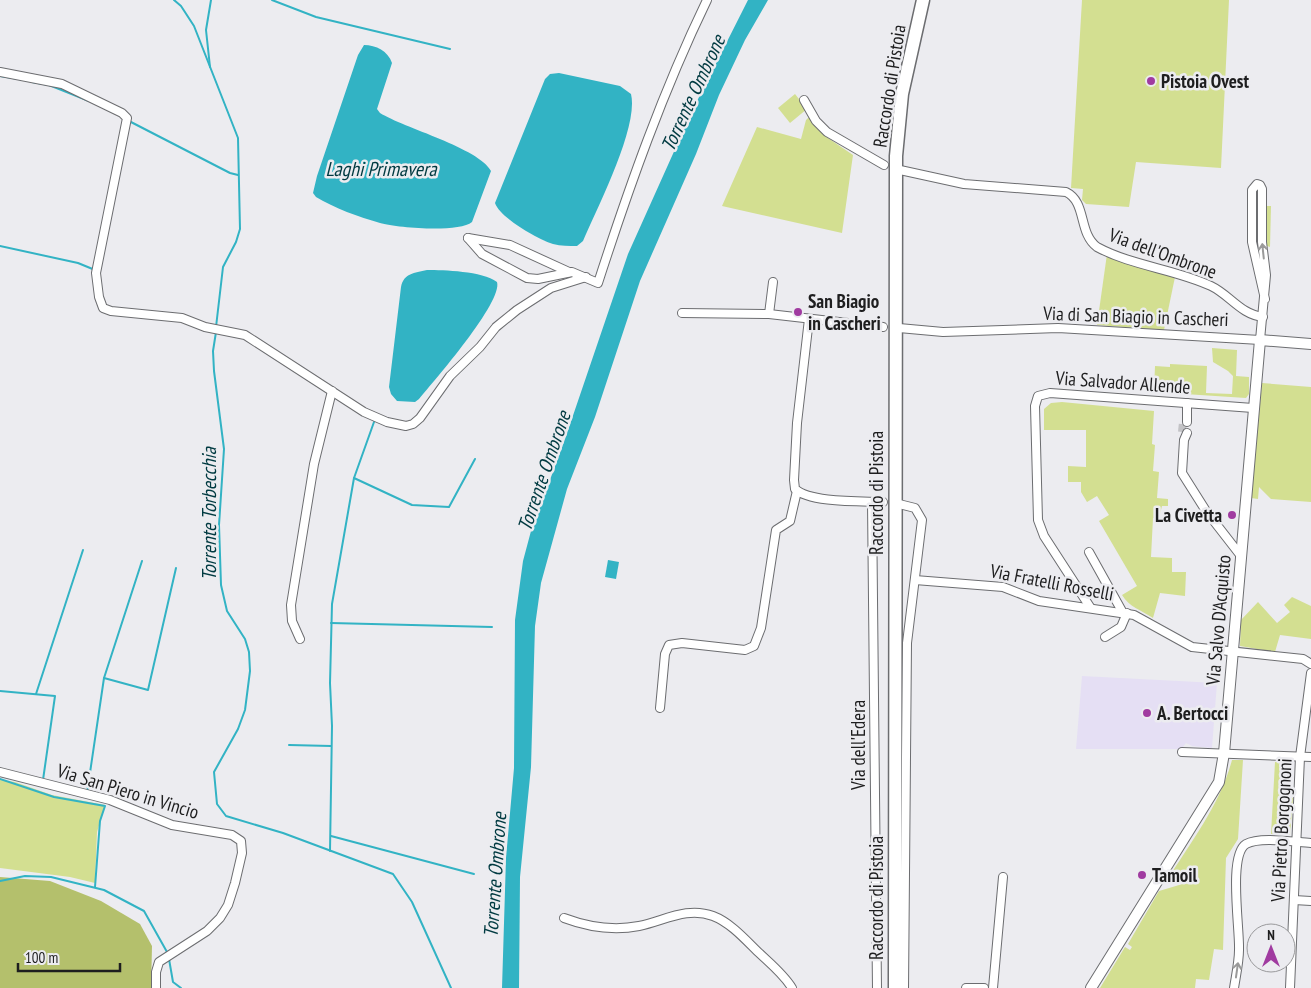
<svg xmlns="http://www.w3.org/2000/svg" width="1311" height="988" viewBox="0 0 1311 988" font-family="'PT Sans Narrow',sans-serif">
  <style>
    .education { fill: #e5dff4 }
    .green { fill: #d3df91 }
    .forest { fill: #b4c06c }
    .water { fill: #32b3c4 }
    .lines { fill: none; stroke-linecap: round; stroke-linejoin: round }
    .stream { stroke: #32b3c4; stroke-width: 2 }
    .minor-tunnel { stroke: #c3c3c6; stroke-width: 8; stroke-dasharray: 8 4; stroke-linecap: butt }
    .minor-casing { stroke: #6c6d70; stroke-width: 10 }
    .tertiary-casing { stroke: #6c6d70; stroke-width: 12 }
    .trunk-casing { stroke: #6c6d70; stroke-width: 15 }
    .minor { stroke: #fff; stroke-width: 8 }
    .tertiary { stroke: #fff; stroke-width: 10 }
    .trunk { stroke: #fff; stroke-width: 12 }
    .oneway { stroke: #9a9a9a }
    .poi-dot { fill: #a03ba0; stroke: #ececf0; stroke-width: 2 }
    .labels { text-anchor: middle; dominant-baseline: central; stroke-width: 5; stroke-linejoin: round; paint-order: stroke }
    .poi-label { font-size: 19px; font-weight: bold; fill: #1e1e1f; stroke: #ececf0; text-anchor: start }
    .street-label { font-size: 19px; fill: #1e1e1f; stroke: #ececf0 }
    .water-label { font-size: 20px; font-style: italic; fill: #003a41; stroke: #ececf0 }
  </style>
  <rect width="100%" height="100%" fill="#ececf0"/>
  <!-- education -->
  <path class="education" d="M1082 676 1217 683 1212 748 1192 746 1186 743 1181 749H1076Z"/>
  <!-- green -->
  <g class="green">
    <path d="M1082 0H1229L1221 168 1136 162 1129 207 1086 204 1082 200 1083 189 1071 188Z"/>
    <path d="M795 94 807 109 790 123 778 108Z"/>
    <path d="M809 117 825 136 853 155 842 233 722 206 757 127 801 139 806 120Z"/>
    <path d="M1265 206H1271L1270 247 1265 245Z"/>
    <path d="M1107 254 1175 277 1164 330 1097 325Z"/>
    <path d="M1212 348 1237 350 1236 376 1249 377V394L1246 398 1154 392 1155 366 1170 367V364L1207 366 1206 393 1232 394 1233 376 1228 371 1213 362Z"/>
    <path d="M1262 383 1311 387V502L1271 499 1259 487 1258 499 1251 498Z"/>
    <path d="M1062 402 1154 411 1152 444 1155 445 1153 471 1159 472 1157 498 1168 499V506H1162L1159 518H1153L1151 557 1172 558V572H1186L1185 596 1160 593 1153 618C1141 610 1129 607 1122 595L1137 586 1099 521 1109 515 1097 496 1087 502 1081 492V482H1068V466L1086 467V430H1044V409L1051 403Z"/>
    <path d="M1292 597 1311 606V639L1280 635 1275 652 1240 646 1241 620 1258 602 1277 623 1290 612 1284 605Z"/>
    <path d="M1232 760H1243L1238 839 1226 858 1223 950 1214 949 1209 980 1196 979 1195 988H1100L1125 947 1130 950 1132 947 1128 944 1159 891 1196 880V876L1169 883 1166 882C1190 843 1220 805 1232 760Z"/>
    <path d="M1275 762H1291L1289 797 1293 798 1290 835 1271 834Z"/>
    <path d="M0 780 15 782 52 795 105 805 97 832 95 883 70 877 0 868Z"/>
  </g>
  <!-- forest -->
  <path class="forest" d="M0 877 50 881 101 901 140 924 152 946 151 988H0Z"/>
  <!-- water -->
  <g class="water">
    <path d="M748 0H768L745 40 719 95 696 154 640 281 595 417 567 489 541 583 535 626 531 767 520 877 519 988H502L506 858 514 768 515 620 523 561 531 531 564 442 628 254 694 107Z"/>
    <path d="M364 45C376 45 388 51 392 63L377 109 380 113C404 128 479 148 491 171L472 222C459 233 398 228 380 223 359 217 334 208 316 197L313 193 317 176 358 55Z"/>
    <path d="M559 73 620 86 631 94C639 127 597 208 583 241L577 246C569 246 561 246 553 244 538 239 500 218 495 203L545 79 550 74Z"/>
    <path d="M427 270C444 270 482 271 497 282 503 302 434 381 419 399L415 402 397 401 391 394 389 387 401 287C404 273 414 273 427 270Z"/>
    <path d="M608 560 619 562 616 579 605 577Z"/>
  </g>
  <g class="lines">
    <!-- stream -->
    <g class="stream">
      <path d="M174 0 181 6 194 26 238 138 240 229 236 242 223 267 216 327"/>
      <path d="M272 0 316 17 450 49"/>
      <path d="M210 67 206 30 211 0"/>
      <path d="M0 76 25 80"/>
      <path d="M32 82 49 85 89 101"/>
      <path d="M129 121 230 173 238 175"/>
      <path d="M0 246 78 263 95 270"/>
      <path d="M216 332 213 351 214 371 224 449 219 525 221 585 227 611 245 639 249 652 250 671 245 710 238 729 214 772 217 804 226 816 283 833 393 874 412 902 451 988"/>
      <path d="M354 478 412 505 449 507 475 459"/>
      <path d="M331 623 492 627"/>
      <path d="M104 678 148 690 176 568"/>
      <path d="M0 691 55 696 43 780"/>
      <path d="M36 694 83 550"/>
      <path d="M289 745 331 746"/>
      <path d="M0 779 54 797 105 806 100 821 95 887"/>
      <path d="M87 793 104 678 142 561"/>
      <path d="M331 836 474 874"/>
      <path d="M330 851 332 726 330 683 332 604 354 478 374 422"/>
      <path d="M0 881 25 876 51 877 104 890 144 911 167 952"/>
      <path d="M169 959 173 982 181 988"/>
    </g>
    <!-- minor-tunnel -->
    <path class="minor-tunnel" d="M1182 432 1183 422"/>
    <!-- minor casing -->
    <g class="minor-casing">
      <g id="minor">
        <path d="M0 72 62 84 122 113 127 118 96 273 99 297 103 308 111 311 182 318 205 327 245 335 364 412 387 422 406 426 413 424 420 418 450 376 480 347 496 327 517 310 551 288 586 277"/>
        <path d="M804 100 816 121 827 132 884 165"/>
        <path d="M900 170 964 184 1066 192C1087 202 1078 233 1097 247 1132 266 1175 269 1211 286 1230 295 1240 314 1263 317"/>
        <path d="M468 238 482 254 527 278 538 279 572 272 598 283C629 187 663 91 707 0"/>
        <path d="M468 238 510 245 569 272"/>
        <path d="M682 313 769 314 883 327"/>
        <path d="M769 314 773 282"/>
        <path d="M809 319 797 423 794 480 795 489C810 503 862 501 883 502"/>
        <path d="M899 328 943 332 1058 328 1260 340 1266 275 1262 242V189L1260 185 1257 184 1252 190V242L1265 299"/>
        <path d="M1187 403V422"/>
        <path d="M1187 433 1184 440 1182 473 1206 511 1241 556"/>
        <path d="M872 502 877 988"/>
        <path d="M899 504 915 508 922 520 907 643 904 988"/>
        <path d="M1089 552 1123 613"/>
        <path d="M915 580 1003 587 1039 601 1134 615 1192 647 1303 659 1311 664"/>
        <path d="M1090 607 1044 536 1038 520 1035 406 1038 396 1050 393 1253 408"/>
        <path d="M1105 637 1121 627 1127 613"/>
        <path d="M300 639 292 621 291 605 314 464 332 391"/>
        <path d="M660 708 665 654 669 645 682 643 745 650 754 646 761 628 776 530 790 521 797 491"/>
        <path d="M1182 752 1311 757"/>
        <path d="M0 772 110 800 172 825 232 835 241 841 242 853 235 883 228 905 220 918 207 931 159 962 156 972V988"/>
        <path d="M1294 900 1311 901"/>
        <path d="M564 918C588 927 613 931 639 926 664 921 687 906 713 916 729 922 743 937 755 949 767 961 783 973 792 988"/>
        <path d="M966 988H984"/>
        <path d="M993 988 1003 877"/>
        <path d="M1234 988C1236 975 1239 962 1239 950 1240 929 1228 855 1246 844 1260 836 1294 842 1311 843"/>
        <path d="M1290 988 1300 757 1311 673"/>
      </g>
    </g>
    <!-- tertiary casing -->
    <g class="tertiary-casing">
      <path id="tertiary" d="M1091 988 1219 782 1224 753 1260 340 1311 344"/>
    </g>
    <!-- trunk casing -->
    <g class="trunk-casing">
      <path id="trunk" d="M895 988 896 156 902 94 923 0"/>
    </g>
    <!-- minor -->
    <use href="#minor" class="minor"/>
    <!-- tertiary -->
    <use href="#tertiary" class="tertiary"/>
    <!-- trunk -->
    <use href="#trunk" class="trunk"/>
  </g>
  <!-- one-way arrows -->
  <defs><path id="oneway-shaft" d="M-6 0H5M1.5-3L5.5 0L1.5 3" fill="none" stroke-width="1.6" stroke-linecap="round" stroke-linejoin="round" transform="scale(1.25)"/></defs>
  <g class="oneway">
    <use href="#oneway-shaft" transform="translate(1263 251) rotate(-96)"/>
    <use href="#oneway-shaft" transform="translate(1237 970) rotate(-82)"/>
  </g>
  <!-- markers -->
  <g class="poi-dot">
    <circle cx="1151" cy="81" r="5"/>
    <circle cx="798" cy="312" r="5"/>
    <circle cx="1232" cy="515" r="5"/>
    <circle cx="1147" cy="713" r="5"/>
    <circle cx="1142" cy="875" r="5"/>
  </g>
  <g class="labels">
    <!-- poi labels -->
    <g class="poi-label">
      <text x="1161" y="81">Pistoia Ovest</text>
      <text x="808" y="301">San Biagio<tspan x="808" dy="22">in Cascheri</tspan></text>
      <text x="1222" y="515" text-anchor="end">La Civetta</text>
      <text x="1157" y="713">A. Bertocci</text>
      <text x="1152" y="875">Tamoil</text>
    </g>
    <!-- street labels -->
    <g class="street-label">
      <text transform="translate(889 86) rotate(-81)">Raccordo di Pistoia</text>
      <text transform="translate(1163 253) rotate(20)">Via dell'Ombrone</text>
      <text transform="translate(1136 316) rotate(2)">Via di San Biagio in Cascheri</text>
      <text transform="translate(1123 382) rotate(4)">Via Salvador Allende</text>
      <text transform="translate(876 493) rotate(-90)">Raccordo di Pistoia</text>
      <text transform="translate(1052 582) rotate(11)">Via Fratelli Rosselli</text>
      <text transform="translate(1218 620) rotate(-85)">Via Salvo D'Acquisto</text>
      <text transform="translate(858 745) rotate(-90)">Via dell'Edera</text>
      <text transform="translate(128 791) rotate(17)">Via San Piero in Vincio</text>
      <text transform="translate(1281 830) rotate(-87)">Via Pietro Borgognoni</text>
      <text transform="translate(876 898) rotate(-90)">Raccordo di Pistoia</text>
    </g>
    <!-- water labels -->
    <g class="water-label">
      <text transform="translate(693 93) rotate(-65)">Torrente Ombrone</text>
      <text x="381" y="169">Laghi Primavera</text>
      <text transform="translate(544 471) rotate(-71)">Torrente Ombrone</text>
      <text transform="translate(209 514) rotate(-90)">Torrente Torbecchia</text>
      <text transform="translate(495 875) rotate(-86)">Torrente Ombrone</text>
    </g>
  </g>
  <!-- north arrow -->
  <g transform="translate(1271 948)"><circle r="24" fill="#ececf0" stroke="#9a9a9c"/>
  <path d="M0-4L9 19L0 12L-9 19Z" fill="#a03ba0"/>
  <text y="-8" font-size="14" font-weight="bold" text-anchor="middle" fill="#1e1e1f">N</text>
  </g>
  <!-- scale -->
  <path d="M18 963v8h102v-8" fill="none" stroke="#1e1e1f" stroke-width="2.5"/>
  <text x="25" y="963" font-size="15" fill="#1e1e1f" stroke="#ececf0" stroke-width="4" paint-order="stroke">100 m</text>
</svg>
